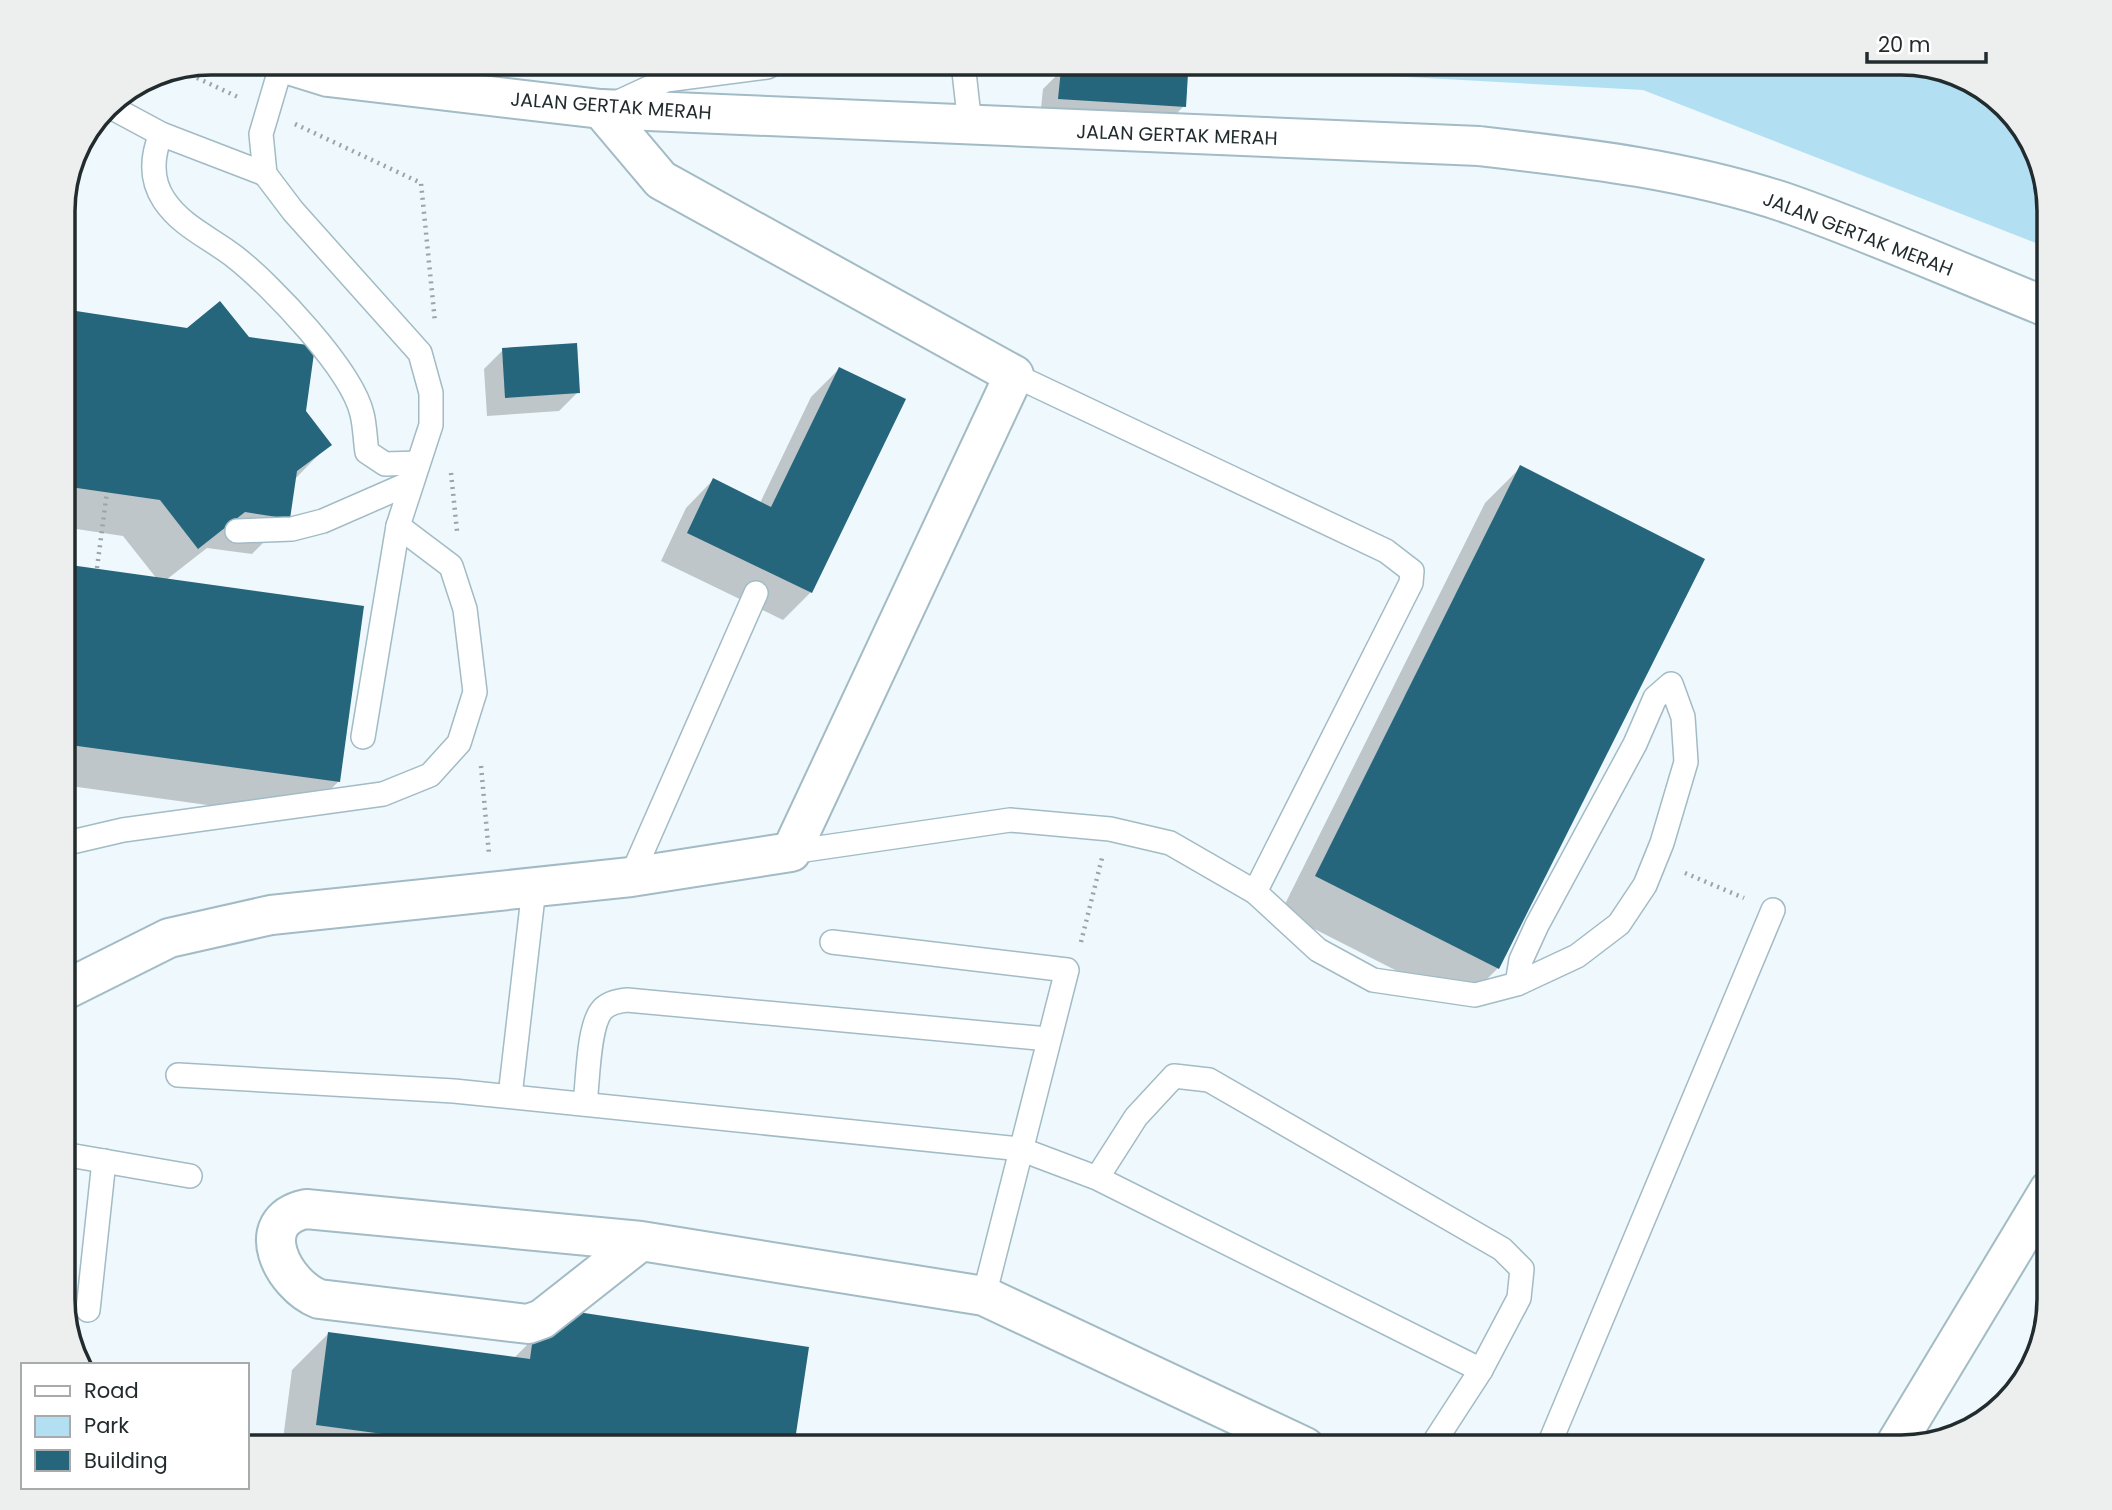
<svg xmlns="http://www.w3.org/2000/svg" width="2112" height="1510" viewBox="0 0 2112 1510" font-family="Poppins,sans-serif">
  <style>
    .green { fill: #b2e0f2 }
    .shadow { fill: #0003 }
    .building { fill: #26667c }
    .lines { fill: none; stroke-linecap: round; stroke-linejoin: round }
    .lane-casing { stroke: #a2bbc5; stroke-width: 26 }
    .street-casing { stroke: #a2bbc5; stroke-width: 42 }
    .secondary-casing { stroke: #a2bbc5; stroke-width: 42 }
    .primary-casing { stroke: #a2bbc5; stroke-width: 42 }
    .path { stroke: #9ba5a9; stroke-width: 4.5; stroke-dasharray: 2 5; stroke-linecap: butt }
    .lane { stroke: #fff; stroke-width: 23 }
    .street { stroke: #fff; stroke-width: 38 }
    .secondary { stroke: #fff; stroke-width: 38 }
    .primary { stroke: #fff; stroke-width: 38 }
    .labels { text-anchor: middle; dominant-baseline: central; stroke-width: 7; stroke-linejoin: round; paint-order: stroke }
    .street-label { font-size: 19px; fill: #222c2f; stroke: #fff }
    .rim { fill: none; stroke: #222c2f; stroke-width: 3.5 }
  </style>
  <rect width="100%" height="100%" fill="#eef8fd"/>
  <!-- green -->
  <path class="green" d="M1152 63H1901L1991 93 2034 145 2049 211V248L1643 90Z"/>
  <!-- shadow -->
  <g class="shadow">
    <path d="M1015 63H1061L1017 71Z"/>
    <path d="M1062 70 1184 106 1165 125 1040 118 1043 89Z"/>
    <path d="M63 311 304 411 329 444 294 480 288 518 252 554 207 548 166 580 338 782 302 818 63 785V566L157 579 123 536 63 527Z"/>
    <path d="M503 350 578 392 559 411 487 416 484 369Z"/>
    <path d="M839 369 811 592 783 620 661 561 686 508 713 480 760 503 811 397Z"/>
    <path d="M1521 467 1498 968 1462 1004 1281 912 1485 503Z"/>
    <path d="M328 1334 513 1359 534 1338 792 1447H282L292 1370Z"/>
  </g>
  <!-- building -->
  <g class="building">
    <path d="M1061 69 1188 74 1186 107 1058 99Z"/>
    <path d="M220 301 249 337 315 346 306 411 332 445 297 471 290 519 245 512 198 549 160 500 63 486V309L187 328Z"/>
    <path d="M577 343 580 393 505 398 502 348Z"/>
    <path d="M839 367 906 399 812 593 687 533 713 478 771 507Z"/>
    <path d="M1520 465 1705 559 1499 969 1315 876Z"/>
    <path d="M63 564 364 606 340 782 63 744Z"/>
    <path d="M571 1311 809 1347 794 1447H480L316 1425 328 1332 530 1359 533 1337Z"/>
  </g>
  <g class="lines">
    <!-- lane casing -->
    <g class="lane-casing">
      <g id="lane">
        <path d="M282 63 261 134 265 174 293 211 420 353 431 393V425L398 526 363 737"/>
        <path d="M963 63 970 125"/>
        <path d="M614 104 666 80 767 67 775 63"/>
        <path d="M109 106 161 134 265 174"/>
        <path d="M161 134C152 156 150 179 164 200 182 227 211 238 235 257 272 286 352 370 362 414 365 426 365 439 367 452L385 464 418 463"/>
        <path d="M1014 375 1386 551 1412 571 1411 583 1255 892"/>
        <path d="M237 531 292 529 323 521 410 483"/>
        <path d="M63 844 123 830 383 794 430 775 459 743 475 692 465 609 451 566 398 526"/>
        <path d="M791 852 1010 820 1110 829 1170 843 1255 892 1318 950 1373 980 1475 995 1517 984 1577 956 1619 924 1645 885 1662 843 1686 762 1683 717 1671 684 1655 698 1635 744 1537 925 1521 960 1517 984"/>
        <path d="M631 877 756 593"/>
        <path d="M832 942 1067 970 984 1296"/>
        <path d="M178 1075 454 1091 1020 1149 1097 1178 1481 1370 1519 1298 1522 1269 1502 1249 1209 1080 1174 1076 1136 1117 1097 1178"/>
        <path d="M510 1096 534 888"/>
        <path d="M585 1103C588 1082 588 1026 602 1010 608 1003 617 1001 627 1000L1048 1039"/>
        <path d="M63 1154 190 1176"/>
        <path d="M88 1310 104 1161"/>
        <path d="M1431 1447 1481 1370"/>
        <path d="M1548 1447 1773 910"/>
      </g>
    </g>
    <!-- street casing -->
    <g class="street-casing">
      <g id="street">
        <path d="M63 991 169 938 271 915 631 877 791 852 1014 375 661 180 601 109"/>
        <path d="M641 1241 542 1319 528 1324 319 1299C283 1285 250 1221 306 1209L641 1241 984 1296 1305 1447"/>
      </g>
    </g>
    <!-- secondary casing -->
    <g class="secondary-casing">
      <path id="secondary" d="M283 63 328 77 601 109 1479 146C1584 158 1691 170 1792 205 1879 236 1964 274 2049 308"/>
    </g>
    <!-- primary casing -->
    <g class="primary-casing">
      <path id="primary" d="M1894 1447 2049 1190"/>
    </g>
    <!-- path -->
    <g class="path">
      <path d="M178 69 240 98"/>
      <path d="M295 124 421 183 435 322"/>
      <path d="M451 473 457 531"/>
      <path d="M97 568 107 492"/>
      <path d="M481 766 489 854"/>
      <path d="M1685 873 1744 898"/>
      <path d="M63 941 76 938"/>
      <path d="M1081 942 1102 858"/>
    </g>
    <!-- lane -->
    <use href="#lane" class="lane"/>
    <!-- street -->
    <use href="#street" class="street"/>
    <!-- secondary -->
    <use href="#secondary" class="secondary"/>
    <!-- primary -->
    <use href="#primary" class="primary"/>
  </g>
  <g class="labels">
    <!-- street labels -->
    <g class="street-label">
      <text transform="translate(611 106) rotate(4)">JALAN GERTAK MERAH</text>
      <text transform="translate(1177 135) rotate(2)">JALAN GERTAK MERAH</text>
      <text transform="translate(1858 234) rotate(21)">JALAN GERTAK MERAH</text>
    </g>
  </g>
  <!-- crop -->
  <path d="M0 0H2112V1510H0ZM211 75H1901A136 136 0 0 1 2037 211V1299A136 136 0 0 1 1901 1435H211A136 136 0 0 1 75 1299V211A136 136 0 0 1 211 75Z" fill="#edeeee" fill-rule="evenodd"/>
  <path class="rim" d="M211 75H1901A136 136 0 0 1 2037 211V1299A136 136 0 0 1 1901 1435H211A136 136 0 0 1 75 1299V211A136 136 0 0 1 211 75Z"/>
  <!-- legend -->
  <rect x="21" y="1363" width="228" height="126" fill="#ffffff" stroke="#a7abac" stroke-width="2"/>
  <rect x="35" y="1386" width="35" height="10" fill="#ffffff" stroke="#a7abac" stroke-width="2"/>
  <text x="84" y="1398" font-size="21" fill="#222c2f">Road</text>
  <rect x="35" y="1416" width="35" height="21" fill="#b2e0f2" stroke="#a7abac" stroke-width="2"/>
  <text x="84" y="1433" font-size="21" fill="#222c2f">Park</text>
  <rect x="35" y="1450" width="35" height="21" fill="#26667c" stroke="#a7abac" stroke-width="2"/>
  <text x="84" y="1468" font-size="21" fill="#222c2f">Building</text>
  <!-- scale -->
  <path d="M1867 52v10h119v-10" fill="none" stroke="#222c2f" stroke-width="3.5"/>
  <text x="1878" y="52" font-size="21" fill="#222c2f" stroke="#ffffff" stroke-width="5" paint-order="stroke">20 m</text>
</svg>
